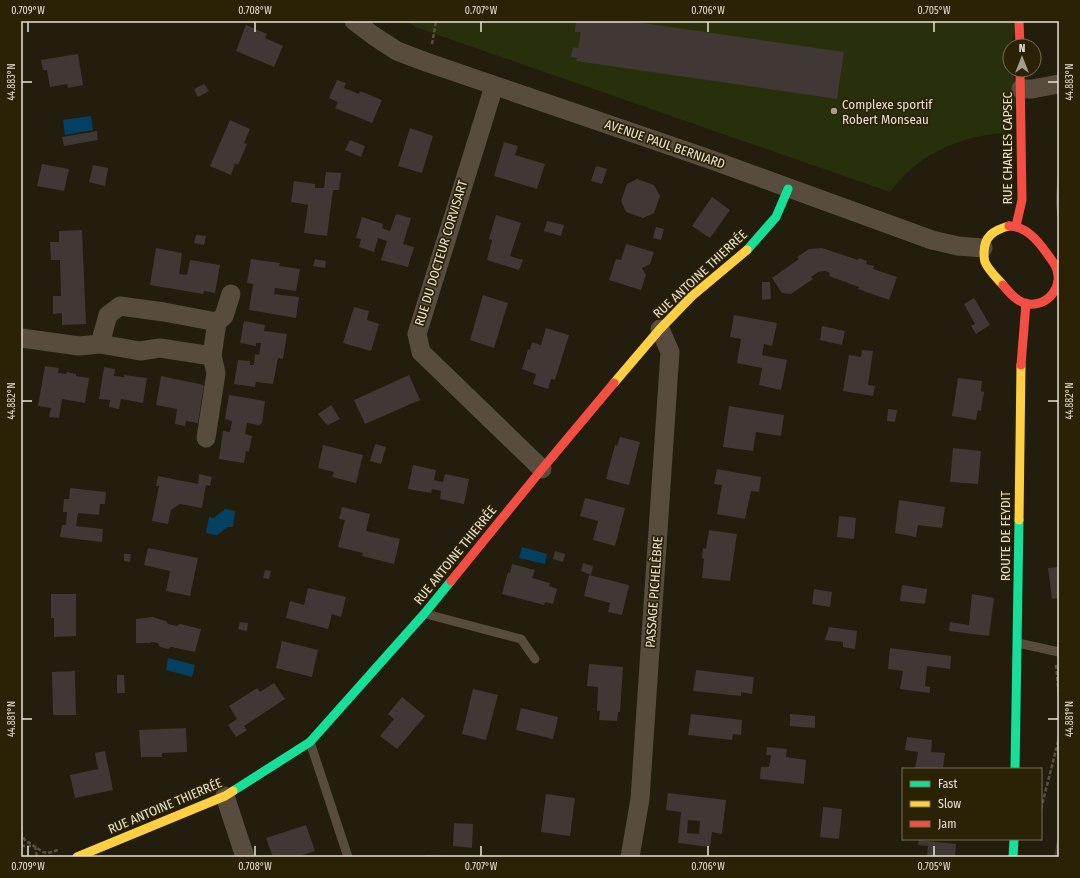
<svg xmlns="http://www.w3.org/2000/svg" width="1080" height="878" viewBox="0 0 1080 878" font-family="'Fira Sans Condensed',sans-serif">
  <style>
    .green { fill: #27300a }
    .water { fill: #034062 }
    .building { fill: #3f3834; fill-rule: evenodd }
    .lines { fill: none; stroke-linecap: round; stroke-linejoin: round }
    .path { stroke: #564f43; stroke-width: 2.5; stroke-dasharray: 4 2; stroke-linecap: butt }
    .lane { stroke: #574c3e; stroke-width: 9 }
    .street { stroke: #574c3e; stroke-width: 19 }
    .fast { stroke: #16e098; stroke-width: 9 }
    .slow { stroke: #ffcf43; stroke-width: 9 }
    .jam { stroke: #f24e42; stroke-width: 9 }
    .ticks { fill: none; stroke: #e8e2d2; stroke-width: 1.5 }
    .poi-dot { fill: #a39d8d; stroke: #2b2205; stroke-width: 1.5 }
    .labels { text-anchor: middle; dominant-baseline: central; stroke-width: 3.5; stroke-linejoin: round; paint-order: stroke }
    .poi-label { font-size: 13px; fill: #e8e2d2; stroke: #2b2205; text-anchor: start }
    .street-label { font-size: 13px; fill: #e8e2d2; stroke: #2b2205 }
    .neatline { fill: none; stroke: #e8e2d2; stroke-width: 1.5 }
    .ticks-label { font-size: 10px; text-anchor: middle; fill: #e8e2d2 }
  </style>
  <rect width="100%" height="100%" fill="#231d0d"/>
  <!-- green -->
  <path class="green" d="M407 21H1019L1010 46V70L1021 89 1006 133C972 134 934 148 909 171 902 177 896 185 890 192L415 27Z"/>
  <!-- water -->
  <g class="water">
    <path d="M91 116 93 130 65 135 63 120Z"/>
    <path d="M225 509 235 511 233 527H228L217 535 206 533 209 517 214 518Z"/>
    <path d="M522 547 547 554 545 564 519 558Z"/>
    <path d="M168 658 195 665 192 677 166 670Z"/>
  </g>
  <!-- building -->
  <g class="building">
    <path d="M576 21H629L844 52 837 99 576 61 577 58 571 57 573 47 578 48 581 32H575Z"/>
    <path d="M246 25 267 34 265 38 283 46 274 67 236 51Z"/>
    <path d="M78 54 83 85 68 88 67 84 50 87 47 70H43L41 60Z"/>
    <path d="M337 80 346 83 344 88 359 94 360 91 382 100 372 123 335 108 338 102 329 98Z"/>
    <path d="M204 84 209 91 198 97 194 89Z"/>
    <path d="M230 120 250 129 244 143 247 144 238 165 235 163 231 175 210 166Z"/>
    <path d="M410 128 433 136 422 173 398 166Z"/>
    <path d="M97 131 98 140 64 146 62 137Z"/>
    <path d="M350 140 365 146 361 157 345 150Z"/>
    <path d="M504 142 518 146 515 155 545 164 537 189 494 176Z"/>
    <path d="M42 164 69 169 64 191 37 186Z"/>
    <path d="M93 165 108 168 105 186 89 182Z"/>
    <path d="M596 166 607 169 602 184 591 181Z"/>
    <path d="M326 172 341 173 339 190H333L327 236 304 233 308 205 291 202 294 181 315 184V188H324Z"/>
    <path d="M1058 173H1059L1058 218 1056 206V195Z"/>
    <path d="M637 179 654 185 660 196 654 213 643 218 626 212 621 201 627 184Z"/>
    <path d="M712 197 730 210 710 238 692 226Z"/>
    <path d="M396 214 411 218 403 244 414 247 408 267 381 260 387 241 378 238 374 252 359 247 361 239 356 238 362 217 383 224 382 228 390 231Z"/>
    <path d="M496 215 521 223 510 256 523 260 519 270 487 260 492 240 489 239Z"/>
    <path d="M547 221 564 225 561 236 544 231Z"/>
    <path d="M656 227 664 229 661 240 653 238Z"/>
    <path d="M82 230 86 324 62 325V313L53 314V296H61L60 260H51L50 242H59V231Z"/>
    <path d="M196 235 206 236 204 245 194 243Z"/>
    <path d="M626 244 654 252 650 264 642 268 646 275 641 290 609 280 616 259 621 260Z"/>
    <path d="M156 248 182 253 179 274 187 275 190 260 220 265 215 293 204 291 203 294 150 285Z"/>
    <path d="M822 248 858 260 859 258 867 261 866 264 874 266 873 269 897 277 889 300 858 289 859 287 829 276 830 273 825 271 818 272 811 277 813 279 791 294 782 293 772 278 799 259 797 257 809 249Z"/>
    <path d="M251 259 280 263 279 266 300 269 296 291 275 288 274 294 299 297 296 318 249 310 253 284 247 283Z"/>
    <path d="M315 259 326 261 325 268 313 266Z"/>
    <path d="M762 282H770L771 299 762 300Z"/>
    <path d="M483 295 508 303 494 348 470 340Z"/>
    <path d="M974 298 990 325 976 334 971 326 975 324 964 304Z"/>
    <path d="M354 307 369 311 367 320 379 324 371 351 343 343Z"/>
    <path d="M734 315 777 323 772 346 764 344 762 355 787 360 781 390 759 385 762 368 737 363 741 339 730 337Z"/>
    <path d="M244 321 265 325 264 331 287 334 283 359 278 358 273 384 256 382 255 387 234 384 238 360 250 361V365H254L255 354 259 355 261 343H256V346L240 343Z"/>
    <path d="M822 326 845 331 842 345 820 340Z"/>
    <path d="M546 328 569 335 555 380 551 379 548 389 533 384 536 374 522 369 528 349 530 350 532 342 541 345Z"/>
    <path d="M862 350 873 351 868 385 875 386 873 396 843 391 849 355 861 357Z"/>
    <path d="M45 366 59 368 58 373 66 374 67 372 76 374V376L89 378 85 403 62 399 59 418 49 417 51 408 38 406Z"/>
    <path d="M104 367 115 369 114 376 124 377V375L147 378 143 403 121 399 119 409 109 407 110 400 99 399Z"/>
    <path d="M409 375 420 400 365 424 354 400Z"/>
    <path d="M161 376 204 385 198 423 186 421 185 426 175 424 177 409 156 405Z"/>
    <path d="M958 378 982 381 981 391 984 392 981 411 978 410 976 420 952 416Z"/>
    <path d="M229 395 265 401 262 423 259 425 247 423 245 434 252 436 249 452 246 451 244 463 219 459 223 431 230 432 232 421 225 419Z"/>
    <path d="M331 405 340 419 328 425 325 423 318 414Z"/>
    <path d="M729 406 784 415 781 436 756 432 753 451 723 447Z"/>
    <path d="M888 409 897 410 895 422 887 421Z"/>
    <path d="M620 437 640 442 629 485 606 479 615 445 617 446Z"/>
    <path d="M375 444 386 447 381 464 370 461Z"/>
    <path d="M323 445 363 455 356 483 332 477 334 472 318 468Z"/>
    <path d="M953 448 981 451 978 484 950 482Z"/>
    <path d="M413 465 436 470 434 480 443 482 445 474 469 479 464 504 440 499 441 491 432 489 431 493 408 489Z"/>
    <path d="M717 469 761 477 759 492 751 491 745 519 717 514 722 485 714 484Z"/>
    <path d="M199 474 212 477 210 486 206 485 202 508 180 504 171 510 168 524 152 521 159 486H156L158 476 198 484Z"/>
    <path d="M70 488 106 492 105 504H100L99 515 78 513 76 526 103 529 102 542 60 537 62 525H66L67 512H63L64 499H69Z"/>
    <path d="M585 498 625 508 615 546 593 540 598 521 580 516Z"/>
    <path d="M899 500 945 507 942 528 918 525 916 537 895 533Z"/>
    <path d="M342 507 370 514 366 531 400 539 394 564 362 556 363 553 338 547 345 520 339 519Z"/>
    <path d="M839 516 856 518 854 539 837 537Z"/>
    <path d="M709 530 737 534 730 581 702 578 704 559 702 558 703 548 706 549Z"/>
    <path d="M148 548 198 558 190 596 166 591 170 571 144 565Z"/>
    <path d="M555 551 565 554 563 562 553 559Z"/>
    <path d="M124 554H131L130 562 124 561Z"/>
    <path d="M583 563 593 566 591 575 581 571Z"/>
    <path d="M512 564 535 570 532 578 550 583 549 586 557 589 553 604 545 602 544 605 502 594 508 572 510 573Z"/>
    <path d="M1059 567V598L1052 599 1048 568Z"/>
    <path d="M265 570 271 571 269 579 263 578Z"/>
    <path d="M589 575 629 585 622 615 608 612 610 603 584 596Z"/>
    <path d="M902 585 927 589 925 604 900 601Z"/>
    <path d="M308 588 346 597 341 617 332 614 328 629 286 618 290 601 304 605Z"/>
    <path d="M814 589 832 592 830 607 812 604Z"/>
    <path d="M51 594H76V636L54 637V618H51Z"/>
    <path d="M972 594 994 598 989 636 949 631 950 622 969 625Z"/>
    <path d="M152 617 166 621 168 624 177 626 180 624 201 629 195 652 171 647 168 649 160 647 158 643 152 642 150 643H136V619Z"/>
    <path d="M240 622 248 623 247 631 238 629Z"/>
    <path d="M829 627 857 631 855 649 843 647V642L825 640Z"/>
    <path d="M282 641 318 650 312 677 276 668Z"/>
    <path d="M890 648 951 656 950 669 927 666 925 686 930 687V693L900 689 903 671 888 669Z"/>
    <path d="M589 664 623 667 620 712H618L617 721 599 720 600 711H597L598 687 587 686Z"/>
    <path d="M696 670 754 677 752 694 741 692V696L693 691Z"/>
    <path d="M75 671 76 715H53L52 672Z"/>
    <path d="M117 675H124L125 693H117Z"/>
    <path d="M274 683 285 699 244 726 247 730 236 737 228 725 237 719 229 706 257 688 260 692Z"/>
    <path d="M473 689 498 695 486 740 462 734Z"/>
    <path d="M402 697 425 716 397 749 380 736 394 719 388 714Z"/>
    <path d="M521 708 558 717 553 739 516 730Z"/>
    <path d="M691 714 742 720 741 735 733 734 732 740 688 735Z"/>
    <path d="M790 714 815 716V728L790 726Z"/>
    <path d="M186 728 187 752 162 753V757H141L139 730Z"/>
    <path d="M907 737 932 740 931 752 945 753 943 768 938 767V769H915L918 752 905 750Z"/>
    <path d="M767 747 787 749 786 757 806 760 804 784 760 779 761 767H769L771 755H766Z"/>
    <path d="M105 751 113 790 75 798 70 775 98 769 95 753Z"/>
    <path d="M668 793 726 800 722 834 712 832 710 847 678 843 681 812 666 810ZM688 820 700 821 699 834 687 833Z"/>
    <path d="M546 794 575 798 570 836 541 832Z"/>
    <path d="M823 807 842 809 839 839 820 837Z"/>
    <path d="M454 823 473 824 472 848 453 846Z"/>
    <path d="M306 825 315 851 296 857H273L266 838Z"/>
    <path d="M919 840 956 844 955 857H927L928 846 918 845Z"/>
    <path d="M1057 841H1059V857H1054Z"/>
    <path d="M426 855 450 856V857H426Z"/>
  </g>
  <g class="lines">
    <!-- path -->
    <g class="path">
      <path d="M432 44 436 21"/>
      <path d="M1056 665 1059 696"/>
      <path d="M1041 809 1059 738"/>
      <path d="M21 826 22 836 25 840 43 852 48 853 58 850"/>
      <path d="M21 846H34"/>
      <path d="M35 846 37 857"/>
    </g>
    <!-- lane -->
    <g class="lane">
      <path d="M426 614 521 639 535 659"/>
      <path d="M1018 643 1059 652"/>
      <path d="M310 742 348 857"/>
    </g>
    <!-- street -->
    <g class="street">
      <path d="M354 21 374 36 397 51 426 62 712 160 932 240 958 246 983 248"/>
      <path d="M494 86 417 334 421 352 542 469"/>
      <path d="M1021 89H1032L1059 84"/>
      <path d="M217 322 224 316 231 294"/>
      <path d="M21 338 79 346 100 344 140 351 160 348 212 356 217 322 164 312 120 306 108 315 100 344"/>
      <path d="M206 438 216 373 212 356"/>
      <path d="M225 796 245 857"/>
      <path d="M630 857 640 799 670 352 660 329"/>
    </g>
    <!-- fast -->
    <g class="fast">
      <path d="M747 250 776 217 788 189"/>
      <path d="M1015 769 1019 520"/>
      <path d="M233 791 310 742 424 614 451 581"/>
      <path d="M1013 857 1014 839"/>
    </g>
    <!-- slow -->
    <g class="slow">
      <path d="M1003 285C997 278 989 271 985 262 984 259 984 256 984 253 984 236 994 230 1009 226"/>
      <path d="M614 383 660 329 692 296 747 250"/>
      <path d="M1019 520 1021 365"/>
      <path d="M77 857 225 796 233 791"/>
    </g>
    <!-- jam -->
    <g class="jam">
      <path d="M1019 21 1020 46"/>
      <path d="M1016 226 1022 200 1020 70"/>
      <path d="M1003 285C1009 292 1015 300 1024 303 1047 310 1066 285 1055 265 1044 249 1030 226 1009 226"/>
      <path d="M1021 365 1026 303"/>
      <path d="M451 581 542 469 614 383"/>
    </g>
  </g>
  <!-- ticks -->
  <path class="ticks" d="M28 22V32M255 22V32M481 22V32M708 22V32M934 22V32M22 82H32M1048 82H1058M22 401H32M1048 401H1058M22 719H32M1048 719H1058M28 846V856M255 846V856M481 846V856M708 846V856M934 846V856"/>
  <!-- markers -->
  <circle class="poi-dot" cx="834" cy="111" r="4"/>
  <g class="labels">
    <!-- poi labels -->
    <g class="poi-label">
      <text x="842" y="104">Complexe sportif<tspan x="842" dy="15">Robert Monseau</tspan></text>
    </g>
    <!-- street labels -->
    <g class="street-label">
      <text transform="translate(665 144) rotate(19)">AVENUE PAUL BERNIARD</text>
      <text transform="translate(1007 148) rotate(-90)">RUE CHARLES CAPSEC</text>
      <text transform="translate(441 253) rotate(-73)">RUE DU DOCTEUR CORVISART</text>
      <text transform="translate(700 274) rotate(-43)">RUE ANTOINE THIERRÉE</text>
      <text transform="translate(1005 536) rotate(-90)">ROUTE DE FEYDIT</text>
      <text transform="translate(455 555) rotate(-51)">RUE ANTOINE THIERRÉE</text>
      <text transform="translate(654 592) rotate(-86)">PASSAGE PICHELÈBRE</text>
      <text transform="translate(165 806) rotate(-23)">RUE ANTOINE THIERRÉE</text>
    </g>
  </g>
  <!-- border -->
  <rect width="1080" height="878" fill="none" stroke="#2b2205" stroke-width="44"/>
  <!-- legend -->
  <rect x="902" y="768" width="140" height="72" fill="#2b2205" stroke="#776f57"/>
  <rect x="910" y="781" width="20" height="6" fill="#16e098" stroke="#776f57"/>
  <text x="938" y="788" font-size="12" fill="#e8e2d2">Fast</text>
  <rect x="910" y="801" width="20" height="6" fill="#ffcf43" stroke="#776f57"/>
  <text x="938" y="808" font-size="12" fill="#e8e2d2">Slow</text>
  <rect x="910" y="821" width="20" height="6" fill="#f24e42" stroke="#776f57"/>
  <text x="938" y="828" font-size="12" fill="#e8e2d2">Jam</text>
  <!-- north arrow -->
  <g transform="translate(1022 58)"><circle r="19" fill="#2b2205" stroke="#776f57"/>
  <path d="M0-3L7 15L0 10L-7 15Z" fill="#a39d8d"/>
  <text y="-6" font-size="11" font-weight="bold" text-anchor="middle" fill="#e8e2d2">N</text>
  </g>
  <rect x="22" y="22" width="1036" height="834" class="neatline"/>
  <g class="ticks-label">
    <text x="28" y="14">0.709°W</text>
    <text x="255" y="14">0.708°W</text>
    <text x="481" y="14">0.707°W</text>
    <text x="708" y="14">0.706°W</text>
    <text x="934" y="14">0.705°W</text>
    <text transform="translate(11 82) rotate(-90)" y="4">44.883°N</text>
    <text transform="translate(1069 82) rotate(-90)" y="4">44.883°N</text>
    <text transform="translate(11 401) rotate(-90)" y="4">44.882°N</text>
    <text transform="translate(1069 401) rotate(-90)" y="4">44.882°N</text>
    <text transform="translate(11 719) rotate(-90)" y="4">44.881°N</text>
    <text transform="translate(1069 719) rotate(-90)" y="4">44.881°N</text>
    <text x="28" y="870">0.709°W</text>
    <text x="255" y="870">0.708°W</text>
    <text x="481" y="870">0.707°W</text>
    <text x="708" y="870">0.706°W</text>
    <text x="934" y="870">0.705°W</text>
  </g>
</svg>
